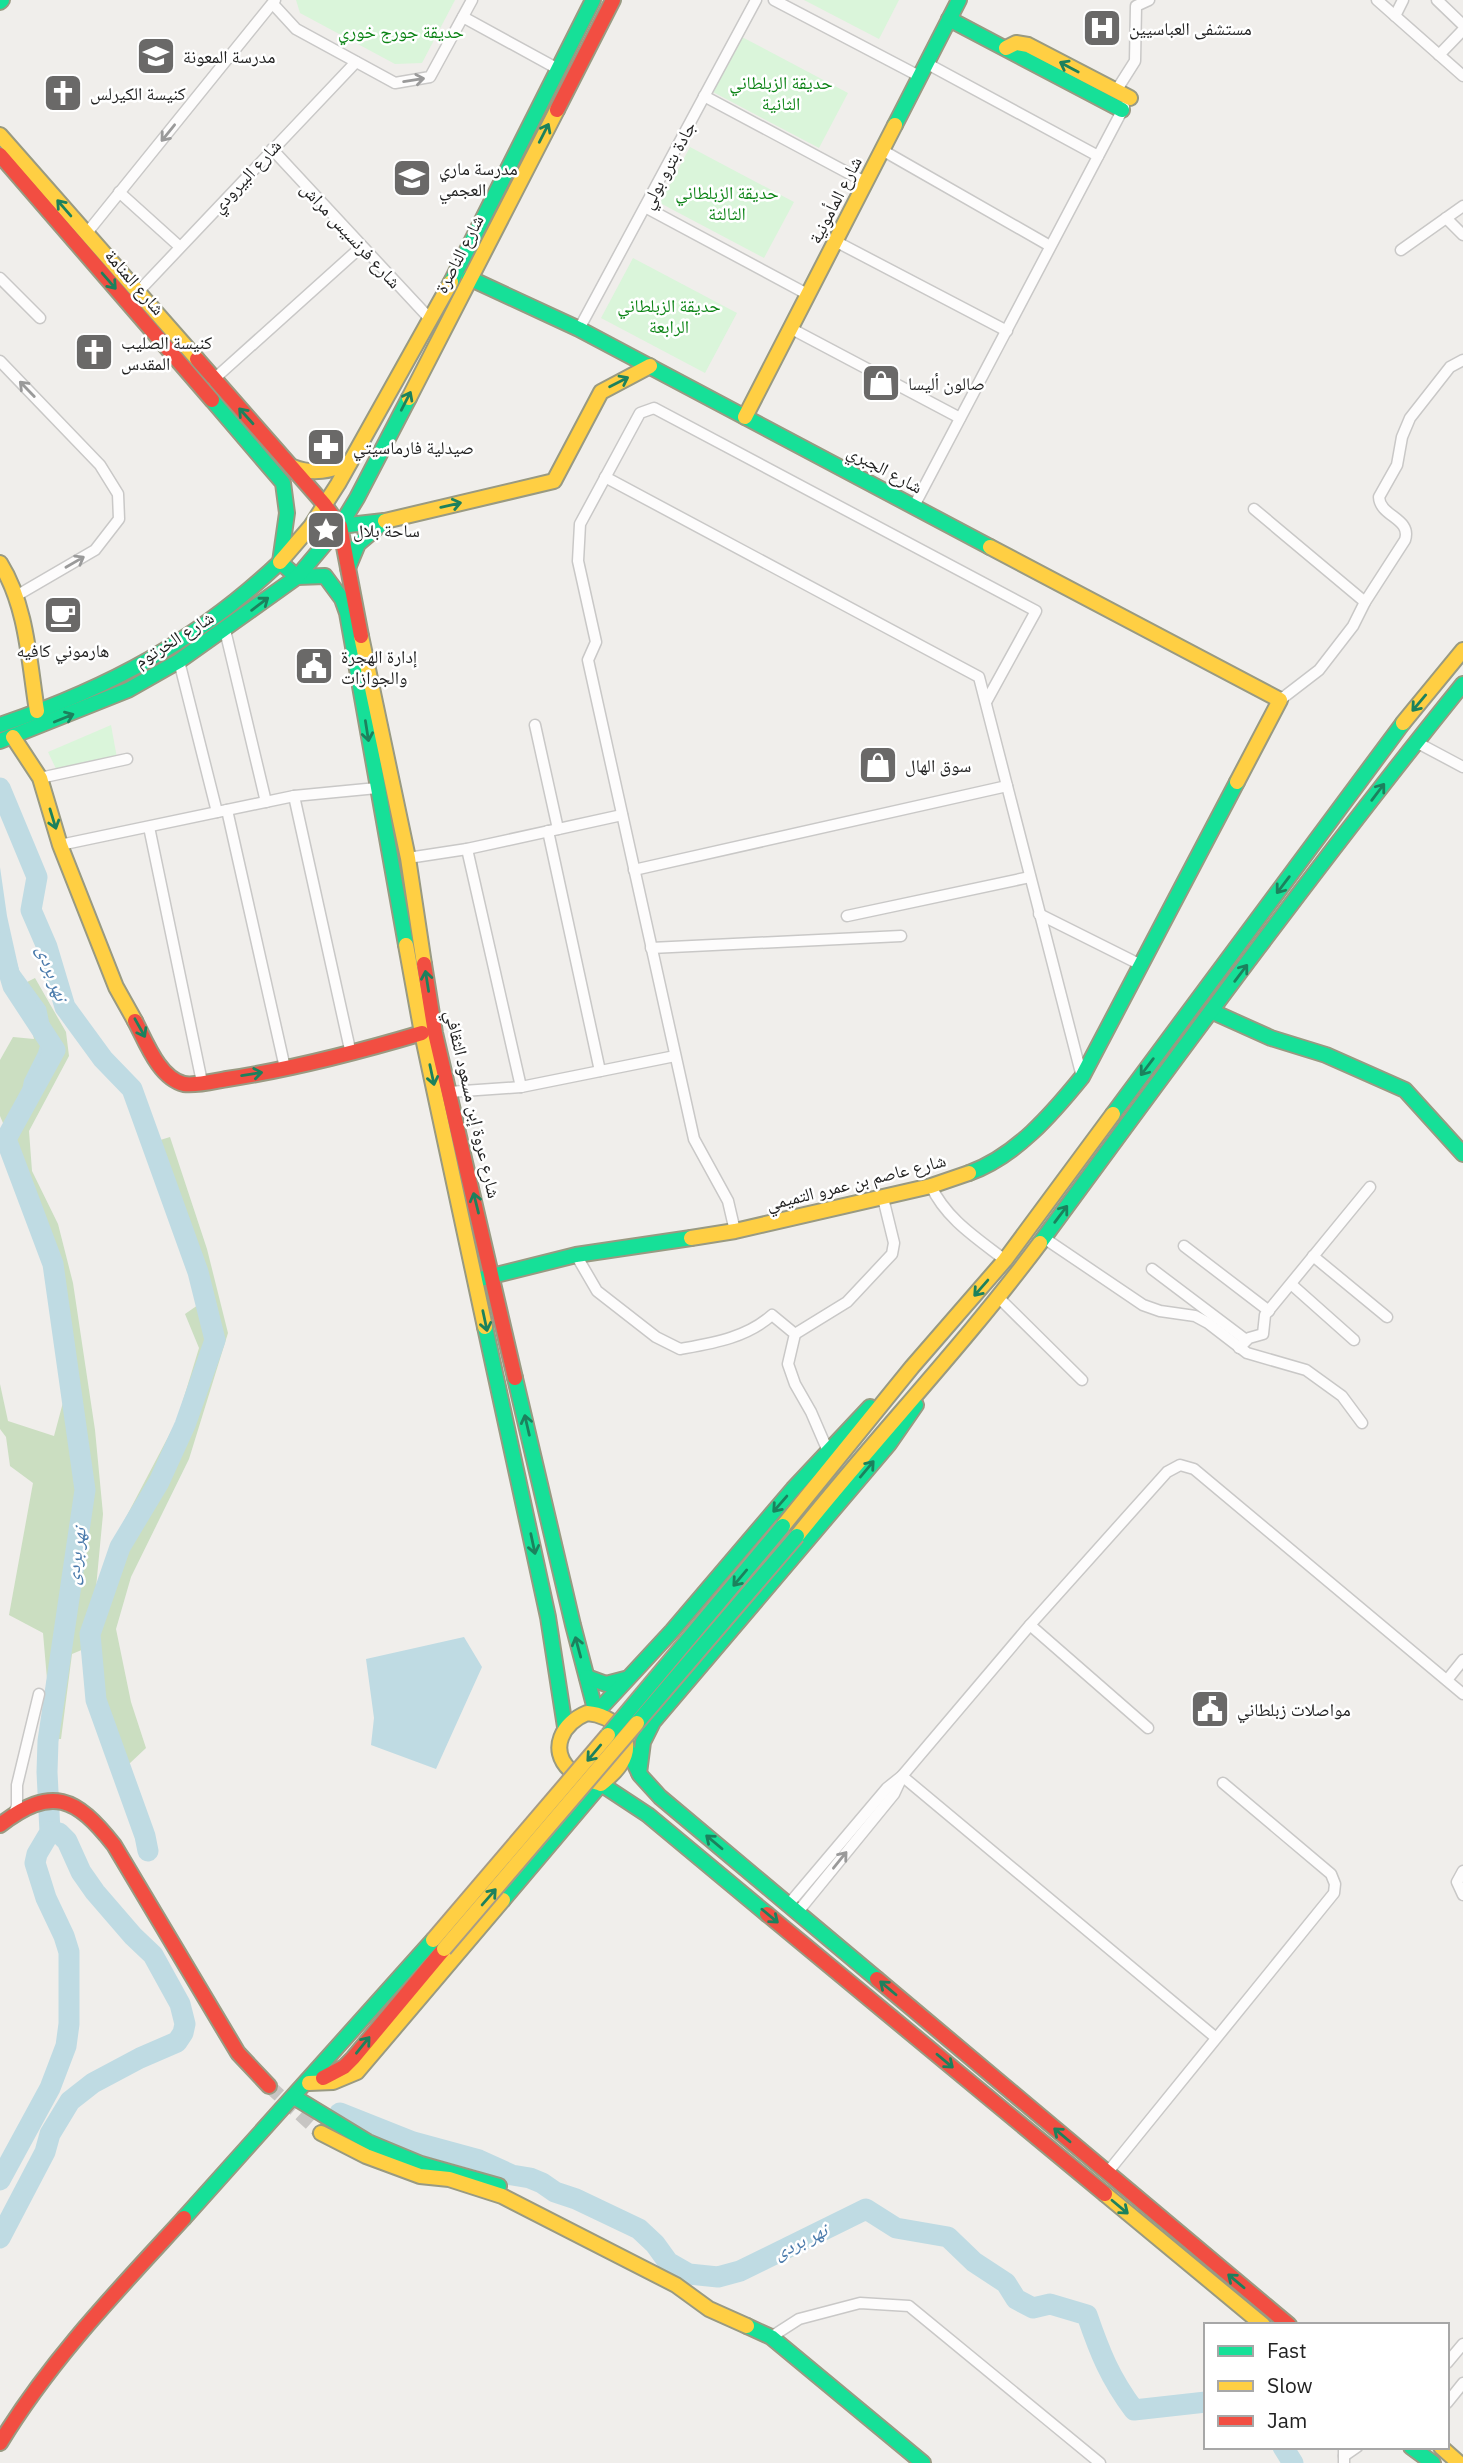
<svg xmlns="http://www.w3.org/2000/svg" width="1463" height="2463" viewBox="0 0 1463 2463" font-family="'IBM Plex Sans','Noto Naskh Arabic',sans-serif">
  <style>
    .forest { fill: #cbdec1 }
    .park { fill: #daf5da }
    .water { fill: #bfdbe3 }
    .lines { fill: none; stroke-linecap: round; stroke-linejoin: round }
    .river { stroke: #bfdbe3; stroke-width: 21 }
    .secondary-tunnel { stroke: #c7c5c3; stroke-width: 14; stroke-dasharray: 14 7; stroke-linecap: butt }
    .street-casing { stroke: #c9c8c7; stroke-width: 13 }
    .fast-casing { stroke: #999a82; stroke-width: 18 }
    .slow-casing { stroke: #999a82; stroke-width: 18 }
    .jam-casing { stroke: #999a82; stroke-width: 18 }
    .street { stroke: #fdfcfc; stroke-width: 10 }
    .fast { stroke: #16e098; stroke-width: 14 }
    .slow { stroke: #ffcf43; stroke-width: 14 }
    .jam { stroke: #f24e42; stroke-width: 14 }
    .fast-bridge-casing { stroke: #a79c86; stroke-width: 18; stroke-linecap: butt }
    .slow-bridge-casing { stroke: #a79c86; stroke-width: 18; stroke-linecap: butt }
    .fast-bridge { stroke: #16e098; stroke-width: 14 }
    .slow-bridge { stroke: #ffcf43; stroke-width: 14 }
    .oneway { stroke: #1c815d }
    .oneway2 { stroke: #9a9a9a }
    .labels { text-anchor: middle; dominant-baseline: central; stroke-width: 5; stroke-linejoin: round; paint-order: stroke }
    .poi-label { font-size: 18px; fill: #222; stroke: #fff; text-anchor: start }
    .park-label { font-size: 18px; fill: #0c8416; stroke: #fff }
    .street-label { font-size: 18px; fill: #222; stroke: #fff }
    .water-label { font-size: 19px; font-style: italic; fill: #4a7aab; stroke: #fff }
  </style>
  <rect width="100%" height="100%" fill="#f0eeeb"/>
  <!-- forest -->
  <path class="forest" d="M35 978 66 1032 69 1056 29 1131 32 1171 58 1224 73 1283 95 1430 103 1514 96 1588 113 1542 177 1420 199 1348 185 1314 198 1305 190 1269 144 1145 170 1137 207 1249 228 1333 189 1459 131 1577 116 1629 131 1702 146 1748 129 1764 105 1707 96 1644 72 1654 61 1739H40L47 1679 43 1633 9 1615 33 1483 10 1466 6 1437 0 1429V1384L8 1421 54 1436 65 1395 56 1349 50 1279 29 1225 14 1149 0 1116V1060L13 1037 34 1039 21 985Z"/>
  <!-- park -->
  <g class="park">
    <path d="M296 0H455L422 63 395 64 300 13Z"/>
    <path d="M804 0H899L879 39Z"/>
    <path d="M742 37 848 93 819 148 713 92Z"/>
    <path d="M690 147 794 202 764 258 660 203Z"/>
    <path d="M633 258 737 313 705 373 601 318Z"/>
    <path d="M111 725 117 758 57 771 48 752Z"/>
  </g>
  <!-- water -->
  <g class="water">
    <path d="M0 867 7 916 19 970 46 1007 55 1050 16 1122 24 1080 38 1052 44 1033 13 986 0 943Z"/>
    <path d="M464 1637 482 1667 436 1769 371 1745 374 1718 366 1659Z"/>
  </g>
  <g class="lines">
    <!-- river -->
    <g class="river">
      <path d="M0 788 37 877 31 910 47 947 65 1007 103 1059 132 1089 198 1272 215 1340 185 1425 159 1482 120 1547 90 1634 96 1700 145 1836 148 1851"/>
      <path d="M0 943 13 986 55 1050 6 1139 53 1264 85 1490 48 1741 47 1772 50 1832 37 1854 35 1863 46 1898 64 1936 69 1952V2024L66 2046 50 2088 0 2180"/>
      <path d="M340 2113 413 2142 479 2160 512 2175 530 2178 542 2183 555 2192 576 2199 639 2229 655 2244 668 2262 689 2274 718 2277 740 2271 866 2209 896 2228 948 2237 974 2262 1006 2283 1016 2299 1033 2308 1050 2304 1087 2315C1100 2353 1110 2378 1134 2410L1206 2402"/>
      <path d="M0 2238 45 2152 50 2134 70 2101 93 2083 140 2058 177 2042 183 2033 185 2024 180 2004 153 1955 133 1936 95 1892 81 1872 67 1841 59 1833 50 1832"/>
      <path d="M1283 2447 1293 2463"/>
    </g>
    <!-- secondary-tunnel -->
    <path class="secondary-tunnel" d="M269 2086 321 2133"/>
    <!-- street casing -->
    <g class="street-casing">
      <g id="street">
        <path d="M774 0 919 76"/>
        <path d="M1377 0 1463 76"/>
        <path d="M1437 0 1463 25"/>
        <path d="M273 4 296 29 395 83 430 77 472 0"/>
        <path d="M1395 16 1403 0"/>
        <path d="M463 17 558 69"/>
        <path d="M1439 55 1463 30"/>
        <path d="M926 63 1098 156"/>
        <path d="M1116 91 1135 61 1136 6 1149 0"/>
        <path d="M704 96 865 182"/>
        <path d="M272 149 431 320"/>
        <path d="M882 150 1050 246"/>
        <path d="M119 192 180 247"/>
        <path d="M645 207 807 294"/>
        <path d="M1446 218 1463 235"/>
        <path d="M86 234 275 0"/>
        <path d="M835 241 1007 331"/>
        <path d="M1401 250 1463 206"/>
        <path d="M0 278 40 318"/>
        <path d="M138 292 356 62"/>
        <path d="M790 328 960 418"/>
        <path d="M579 329 756 0"/>
        <path d="M0 361 100 465 118 494 119 519 95 550 16 596"/>
        <path d="M213 380 361 247"/>
        <path d="M605 477 979 677 1082 1077"/>
        <path d="M914 506 1124 107"/>
        <path d="M1254 509 1365 602"/>
        <path d="M225 630 266 802"/>
        <path d="M179 661 217 812"/>
        <path d="M1280 700 1319 670 1353 626 1365 602 1405 540C1412 518 1380 517 1379 497L1397 465 1402 437 1410 418 1450 367 1463 360"/>
        <path d="M535 725 558 829"/>
        <path d="M1416 742 1463 767"/>
        <path d="M40 778 127 759"/>
        <path d="M294 796 351 1054"/>
        <path d="M227 810 285 1068"/>
        <path d="M149 827 202 1082"/>
        <path d="M548 831 600 1071"/>
        <path d="M60 845 294 796 377 788"/>
        <path d="M467 849 521 1087"/>
        <path d="M408 858 467 849 622 815"/>
        <path d="M634 870 1007 786"/>
        <path d="M1039 914 1141 965"/>
        <path d="M847 916 1030 877"/>
        <path d="M651 948 901 936"/>
        <path d="M449 1092 521 1087 675 1056"/>
        <path d="M931 1186C946 1219 978 1239 1005 1260"/>
        <path d="M735 1231 728 1201 694 1139 588 660 596 642 578 561 580 524 640 413 654 408 1036 611 986 702"/>
        <path d="M1044 1238 1143 1305 1160 1311 1195 1316 1208 1323 1247 1353 1306 1370 1342 1396 1362 1423"/>
        <path d="M1184 1246 1269 1311"/>
        <path d="M576 1255 597 1291 656 1337 680 1349C713 1343 746 1338 772 1315L795 1334 788 1364 795 1384 811 1412 827 1449"/>
        <path d="M1313 1256 1387 1317"/>
        <path d="M1152 1269 1246 1340"/>
        <path d="M1291 1284 1354 1340"/>
        <path d="M999 1298 1082 1380"/>
        <path d="M795 1334 847 1302 892 1254 894 1243 883 1198"/>
        <path d="M1239 1348 1249 1338 1263 1334 1265 1315 1370 1187"/>
        <path d="M1030 1625 1148 1728"/>
        <path d="M1447 1680 1463 1660"/>
        <path d="M902 1776 1215 2037"/>
        <path d="M14 1813 17 1806V1785L39 1694"/>
        <path d="M1463 1871 1457 1882 1463 1895"/>
        <path d="M788 1905 887 1788 902 1776 1030 1625 1167 1472 1180 1465 1194 1469 1463 1694"/>
        <path d="M797 1913 894 1794 902 1777"/>
        <path d="M1107 2173 1334 1893 1335 1884 1331 1874 1223 1783"/>
        <path d="M771 2337 799 2319 860 2303 909 2306 1100 2463"/>
        <path d="M1447 2363 1463 2344"/>
        <path d="M1447 2403 1463 2383"/>
        <path d="M1344 2447V2463"/>
        <path d="M1344 2456 1357 2447"/>
      </g>
    </g>
    <!-- fast casing -->
    <g class="fast-casing">
      <g id="fast">
        <path d="M0 2 2 0"/>
        <path d="M949 19 1122 110"/>
        <path d="M895 125 959 0"/>
        <path d="M469 278 579 329 990 547"/>
        <path d="M451 282 593 0"/>
        <path d="M212 400 283 483 287 513 280 562 297 577 325 576 342 599 347 613 406 945"/>
        <path d="M340 526 384 521"/>
        <path d="M348 568 358 544 385 521"/>
        <path d="M0 725C108 688 197 641 280 562"/>
        <path d="M0 741 128 690 179 661 297 577 340 526 357 498 409 398"/>
        <path d="M1211 1011 1271 1038 1326 1055 1405 1090 1463 1154"/>
        <path d="M1113 1114 1403 723"/>
        <path d="M969 1173C1016 1156 1052 1114 1082 1077L1237 782"/>
        <path d="M1040 1243C1178 1055 1316 866 1463 684"/>
        <path d="M476 1280 576 1255 691 1238"/>
        <path d="M485 1327 548 1617 565 1727"/>
        <path d="M515 1378 573 1625 596 1713"/>
        <path d="M587 1677 606 1684 625 1679"/>
        <path d="M596 1713 672 1631 793 1489 870 1407"/>
        <path d="M626 1746 640 1775 660 1797 877 1979"/>
        <path d="M639 1773 643 1742 653 1722 889 1444 916 1405"/>
        <path d="M503 1900 601 1784 648 1815 767 1914"/>
        <path d="M294 2097 368 2142 421 2164 499 2186"/>
        <path d="M184 2218 433 1940"/>
        <path d="M747 2326 771 2337 923 2463"/>
        <path d="M1411 2447 1433 2463"/>
      </g>
    </g>
    <!-- slow casing -->
    <g class="slow-casing">
      <g id="slow">
        <path d="M1006 48 1016 43 1028 45 1130 98"/>
        <path d="M0 135 197 359"/>
        <path d="M409 398 557 110"/>
        <path d="M745 417 895 125"/>
        <path d="M293 467C313 475 331 471 350 462"/>
        <path d="M385 521 554 481 601 392 650 366"/>
        <path d="M990 547 1280 700 1237 782"/>
        <path d="M280 562 311 526 338 484 451 282"/>
        <path d="M0 563C27 606 29 662 37 711"/>
        <path d="M361 636 408 858 424 964"/>
        <path d="M1403 723 1463 650"/>
        <path d="M13 737 40 778 60 845 116 987 135 1021"/>
        <path d="M406 945 422 1033 485 1327"/>
        <path d="M691 1238 735 1231 931 1186 969 1173"/>
        <path d="M783 1526 912 1367 1005 1260 1113 1114"/>
        <path d="M797 1536C876 1437 964 1345 1040 1243"/>
        <path d="M587 1713C613 1715 637 1737 621 1763 616 1772 608 1778 601 1784 591 1780 578 1778 570 1770 548 1749 563 1723 587 1713Z"/>
        <path d="M309 2083 333 2082 357 2072 503 1900"/>
        <path d="M321 2133 366 2156 420 2176 449 2179 502 2196 676 2285 709 2309 747 2326"/>
        <path d="M1105 2194 1263 2325"/>
        <path d="M1441 2447 1459 2463"/>
      </g>
    </g>
    <!-- jam casing -->
    <g class="jam-casing">
      <g id="jam">
        <path d="M557 110 613 0"/>
        <path d="M0 155 212 400"/>
        <path d="M197 359 324 504 340 526 361 636"/>
        <path d="M424 964 435 1033 515 1378"/>
        <path d="M135 1021C146 1042 159 1078 184 1084 196 1086 215 1081 227 1079 293 1069 358 1052 422 1033"/>
        <path d="M0 1825C52 1785 76 1797 114 1845L238 2053 269 2086"/>
        <path d="M767 1914 1105 2194"/>
        <path d="M877 1979 1289 2325"/>
        <path d="M323 2078 344 2067 353 2058 444 1949"/>
        <path d="M0 2443C51 2359 118 2290 184 2218"/>
      </g>
    </g>
    <!-- street -->
    <use href="#street" class="street"/>
    <!-- fast -->
    <use href="#fast" class="fast"/>
    <!-- slow -->
    <use href="#slow" class="slow"/>
    <!-- jam -->
    <use href="#jam" class="jam"/>
    <!-- fast-bridge casing -->
    <g class="fast-bridge-casing">
      <g id="fast-bridge">
        <path d="M637 1723 797 1536"/>
        <path d="M608 1735 783 1526"/>
      </g>
    </g>
    <!-- slow-bridge casing -->
    <g class="slow-bridge-casing">
      <g id="slow-bridge">
        <path d="M433 1940 608 1735"/>
        <path d="M444 1949 637 1723"/>
      </g>
    </g>
    <!-- fast-bridge -->
    <use href="#fast-bridge" class="fast-bridge"/>
    <!-- slow-bridge -->
    <use href="#slow-bridge" class="slow-bridge"/>
  </g>
  <!-- one-way arrows -->
  <defs><path id="oneway-shaft" d="M-6 0H5M1.5-3L5.5 0L1.5 3" fill="none" stroke-width="1.6" stroke-linecap="round" stroke-linejoin="round" transform="scale(1.75)"/></defs>
  <g class="oneway">
    <use href="#oneway-shaft" transform="translate(1069 67) rotate(-152)"/>
    <use href="#oneway-shaft" transform="translate(544 133) rotate(-63)"/>
    <use href="#oneway-shaft" transform="translate(64 208) rotate(-131)"/>
    <use href="#oneway-shaft" transform="translate(109 281) rotate(49)"/>
    <use href="#oneway-shaft" transform="translate(619 382) rotate(-27)"/>
    <use href="#oneway-shaft" transform="translate(406 401) rotate(-63)"/>
    <use href="#oneway-shaft" transform="translate(246 416) rotate(-132)"/>
    <use href="#oneway-shaft" transform="translate(451 505) rotate(-13)"/>
    <use href="#oneway-shaft" transform="translate(260 604) rotate(-37)"/>
    <use href="#oneway-shaft" transform="translate(1419 703) rotate(130)"/>
    <use href="#oneway-shaft" transform="translate(64 718) rotate(-22)"/>
    <use href="#oneway-shaft" transform="translate(367 731) rotate(81)"/>
    <use href="#oneway-shaft" transform="translate(1378 792) rotate(-53)"/>
    <use href="#oneway-shaft" transform="translate(53 819) rotate(73)"/>
    <use href="#oneway-shaft" transform="translate(1283 885) rotate(127)"/>
    <use href="#oneway-shaft" transform="translate(1241 973) rotate(-53)"/>
    <use href="#oneway-shaft" transform="translate(427 981) rotate(-99)"/>
    <use href="#oneway-shaft" transform="translate(140 1028) rotate(61)"/>
    <use href="#oneway-shaft" transform="translate(1147 1067) rotate(127)"/>
    <use href="#oneway-shaft" transform="translate(252 1074) rotate(-9)"/>
    <use href="#oneway-shaft" transform="translate(432 1075) rotate(78)"/>
    <use href="#oneway-shaft" transform="translate(476 1203) rotate(-104)"/>
    <use href="#oneway-shaft" transform="translate(1061 1214) rotate(-53)"/>
    <use href="#oneway-shaft" transform="translate(981 1288) rotate(131)"/>
    <use href="#oneway-shaft" transform="translate(485 1321) rotate(78)"/>
    <use href="#oneway-shaft" transform="translate(527 1425) rotate(-103)"/>
    <use href="#oneway-shaft" transform="translate(867 1469) rotate(-50)"/>
    <use href="#oneway-shaft" transform="translate(780 1504) rotate(131)"/>
    <use href="#oneway-shaft" transform="translate(533 1544) rotate(78)"/>
    <use href="#oneway-shaft" transform="translate(740 1578) rotate(130)"/>
    <use href="#oneway-shaft" transform="translate(578 1647) rotate(-105)"/>
    <use href="#oneway-shaft" transform="translate(594 1753) rotate(130)"/>
    <use href="#oneway-shaft" transform="translate(714 1842) rotate(-140)"/>
    <use href="#oneway-shaft" transform="translate(489 1897) rotate(-49)"/>
    <use href="#oneway-shaft" transform="translate(770 1916) rotate(40)"/>
    <use href="#oneway-shaft" transform="translate(888 1988) rotate(-140)"/>
    <use href="#oneway-shaft" transform="translate(363 2045) rotate(-51)"/>
    <use href="#oneway-shaft" transform="translate(945 2061) rotate(40)"/>
    <use href="#oneway-shaft" transform="translate(1062 2135) rotate(-140)"/>
    <use href="#oneway-shaft" transform="translate(1120 2207) rotate(40)"/>
    <use href="#oneway-shaft" transform="translate(1236 2281) rotate(-140)"/>
  </g>
  <g class="oneway2">
    <use href="#oneway-shaft" transform="translate(414 80) rotate(-9)"/>
    <use href="#oneway-shaft" transform="translate(168 133) rotate(129)"/>
    <use href="#oneway-shaft" transform="translate(27 389) rotate(-134)"/>
    <use href="#oneway-shaft" transform="translate(75 562) rotate(-30)"/>
    <use href="#oneway-shaft" transform="translate(840 1860) rotate(-51)"/>
  </g>
  <!-- icons -->
  <defs>
    <g id="hospital-square" transform="scale(2.0125)"><rect x="-9" y="-9" width="18" height="18" rx="4" fill="#6a6968" stroke="#fff"/><path d="M-5-5h3v3.5h4V-5h3V5h-3V1.5h-4V5h-3Z" fill="#fff"/></g>
    <g id="school-square" transform="scale(2.0125)"><rect x="-9" y="-9" width="18" height="18" rx="4" fill="#6a6968" stroke="#fff"/><path d="M0-5L7-2L0 1L-7-2ZM-4 1L0 2.5L4 1V4Q0 6-4 4Z" fill="#fff"/></g>
    <g id="church-square" transform="scale(2.0125)"><rect x="-9" y="-9" width="18" height="18" rx="4" fill="#6a6968" stroke="#fff"/><path d="M-1.2-6h2.4v3.5h3.3v2.4h-3.3V6h-2.4V-.1h-3.3v-2.4h3.3Z" fill="#fff"/></g>
    <g id="shop-square" transform="scale(2.0125)"><rect x="-9" y="-9" width="18" height="18" rx="4" fill="#6a6968" stroke="#fff"/><path d="M-5-2.5h2.3a2.7 3.5 0 0 1 5.4 0H5L5.5 6h-11ZM-1.5-2.5h3a1.5 2.3 0 0 0-3 0Z" fill="#fff"/></g>
    <g id="pharmacy-square" transform="scale(2.0125)"><rect x="-9" y="-9" width="18" height="18" rx="4" fill="#6a6968" stroke="#fff"/><path d="M-2-6h4v4h4v4h-4v4h-4v-4h-4v-4h4Z" fill="#fff"/></g>
    <g id="sight-square" transform="scale(2.0125)"><rect x="-9" y="-9" width="18" height="18" rx="4" fill="#6a6968" stroke="#fff"/><path d="M0-6L1.8-2.2L6-1.7L2.9 1.2L3.7 5.4L0 3.3L-3.7 5.4L-2.9 1.2L-6-1.7L-1.8-2.2Z" fill="#fff"/></g>
    <g id="cafe-square" transform="scale(2.0125)"><rect x="-9" y="-9" width="18" height="18" rx="4" fill="#6a6968" stroke="#fff"/><path d="M-5.5-4.5H6V0H3Q3 3.5 0 3.5H-2.5Q-5.5 3.5-5.5 0ZM3-3.2v2h1.7v-2ZM-6 4.5H4V6H-6Z" fill="#fff"/></g>
    <g id="civic-square" transform="scale(2.0125)"><rect x="-9" y="-9" width="18" height="18" rx="4" fill="#6a6968" stroke="#fff"/><path d="M-.6-6.5H3V-4.5H.6V-3L4-1V1h2V6H-6V1h2V-1L-.6-3ZM-1.2 2.5V6h2.4V2.5Z" fill="#fff"/></g>
  </defs>
  <g fill-rule="evenodd">
    <use href="#hospital-square" x="1102" y="28"/>
    <use href="#school-square" x="156" y="56"/>
    <use href="#church-square" x="63" y="93"/>
    <use href="#school-square" x="412" y="178"/>
    <use href="#church-square" x="94" y="352"/>
    <use href="#shop-square" x="881" y="383"/>
    <use href="#pharmacy-square" x="326" y="447"/>
    <use href="#sight-square" x="326" y="530"/>
    <use href="#cafe-square" x="63" y="615"/>
    <use href="#civic-square" x="314" y="666"/>
    <use href="#shop-square" x="878" y="765"/>
    <use href="#civic-square" x="1210" y="1709"/>
  </g>
  <g class="labels">
    <!-- poi labels -->
    <g class="poi-label">
      <text x="1129" y="28">مستشفى العباسيين</text>
      <text x="183" y="56">مدرسة المعونة</text>
      <text x="90" y="93">كنيسة الكيرلس</text>
      <text x="439" y="168">مدرسة ماري<tspan x="439" dy="21">العجمي</tspan></text>
      <text x="121" y="342">كنيسة الصليب<tspan x="121" dy="21">المقدس</tspan></text>
      <text x="908" y="383">صالون أليسا</text>
      <text x="353" y="447">صيدلية فارماسيتي</text>
      <text x="353" y="530">ساحة بلال</text>
      <text x="63" y="650" text-anchor="middle">هارموني كافيه</text>
      <text x="341" y="656">إدارة الهجرة<tspan x="341" dy="21">والجوازات</tspan></text>
      <text x="905" y="765">سوق الهال</text>
      <text x="1237" y="1709">مواصلات زبلطاني</text>
    </g>
    <!-- park labels -->
    <g class="park-label">
      <text x="401" y="31">حديقة جورج خوري</text>
      <text x="781" y="82">حديقة الزبلطاني<tspan x="781" dy="21">الثانية</tspan></text>
      <text x="727" y="192">حديقة الزبلطاني<tspan x="727" dy="21">الثالثة</tspan></text>
      <text x="669" y="305">حديقة الزبلطاني<tspan x="669" dy="21">الرابعة</tspan></text>
    </g>
    <!-- street labels -->
    <g class="street-label">
      <text transform="translate(668 165) rotate(-62)">جادة بترو بولي</text>
      <text transform="translate(246 176) rotate(-47)">شارع البيرودي</text>
      <text transform="translate(835 200) rotate(-63)">شارع المأمونية</text>
      <text transform="translate(351 235) rotate(47)">شارع فرنسيس مراش</text>
      <text transform="translate(459 254) rotate(-63)">شارع الناصرة</text>
      <text transform="translate(135 282) rotate(49)">شارع المنامة</text>
      <text transform="translate(885 469) rotate(28)">شارع الجبري</text>
      <text transform="translate(174 639) rotate(-32)">شارع الخرتوم</text>
      <text transform="translate(473 1104) rotate(77)">شارع عروة إبن مسعود الثقافي</text>
      <text transform="translate(856 1182) rotate(-14)">شارع عاصم بن عمرو التميمي</text>
    </g>
    <!-- water labels -->
    <g class="water-label">
      <text transform="translate(53 973) rotate(70)">نهر بردى</text>
      <text transform="translate(75 1556) rotate(-82)">نهر بردى</text>
      <text transform="translate(800 2241) rotate(-26)">نهر بردى</text>
    </g>
  </g>
  <!-- legend -->
  <rect x="1204" y="2323" width="245" height="126" fill="#ffffff" stroke="#a7a7a7" stroke-width="2"/>
  <rect x="1218" y="2346" width="35" height="10" fill="#16e098" stroke="#a7a7a7" stroke-width="2"/>
  <text x="1267" y="2358" font-size="21" fill="#222222">Fast</text>
  <rect x="1218" y="2381" width="35" height="10" fill="#ffcf43" stroke="#a7a7a7" stroke-width="2"/>
  <text x="1267" y="2393" font-size="21" fill="#222222">Slow</text>
  <rect x="1218" y="2416" width="35" height="10" fill="#f24e42" stroke="#a7a7a7" stroke-width="2"/>
  <text x="1267" y="2428" font-size="21" fill="#222222">Jam</text>
</svg>
